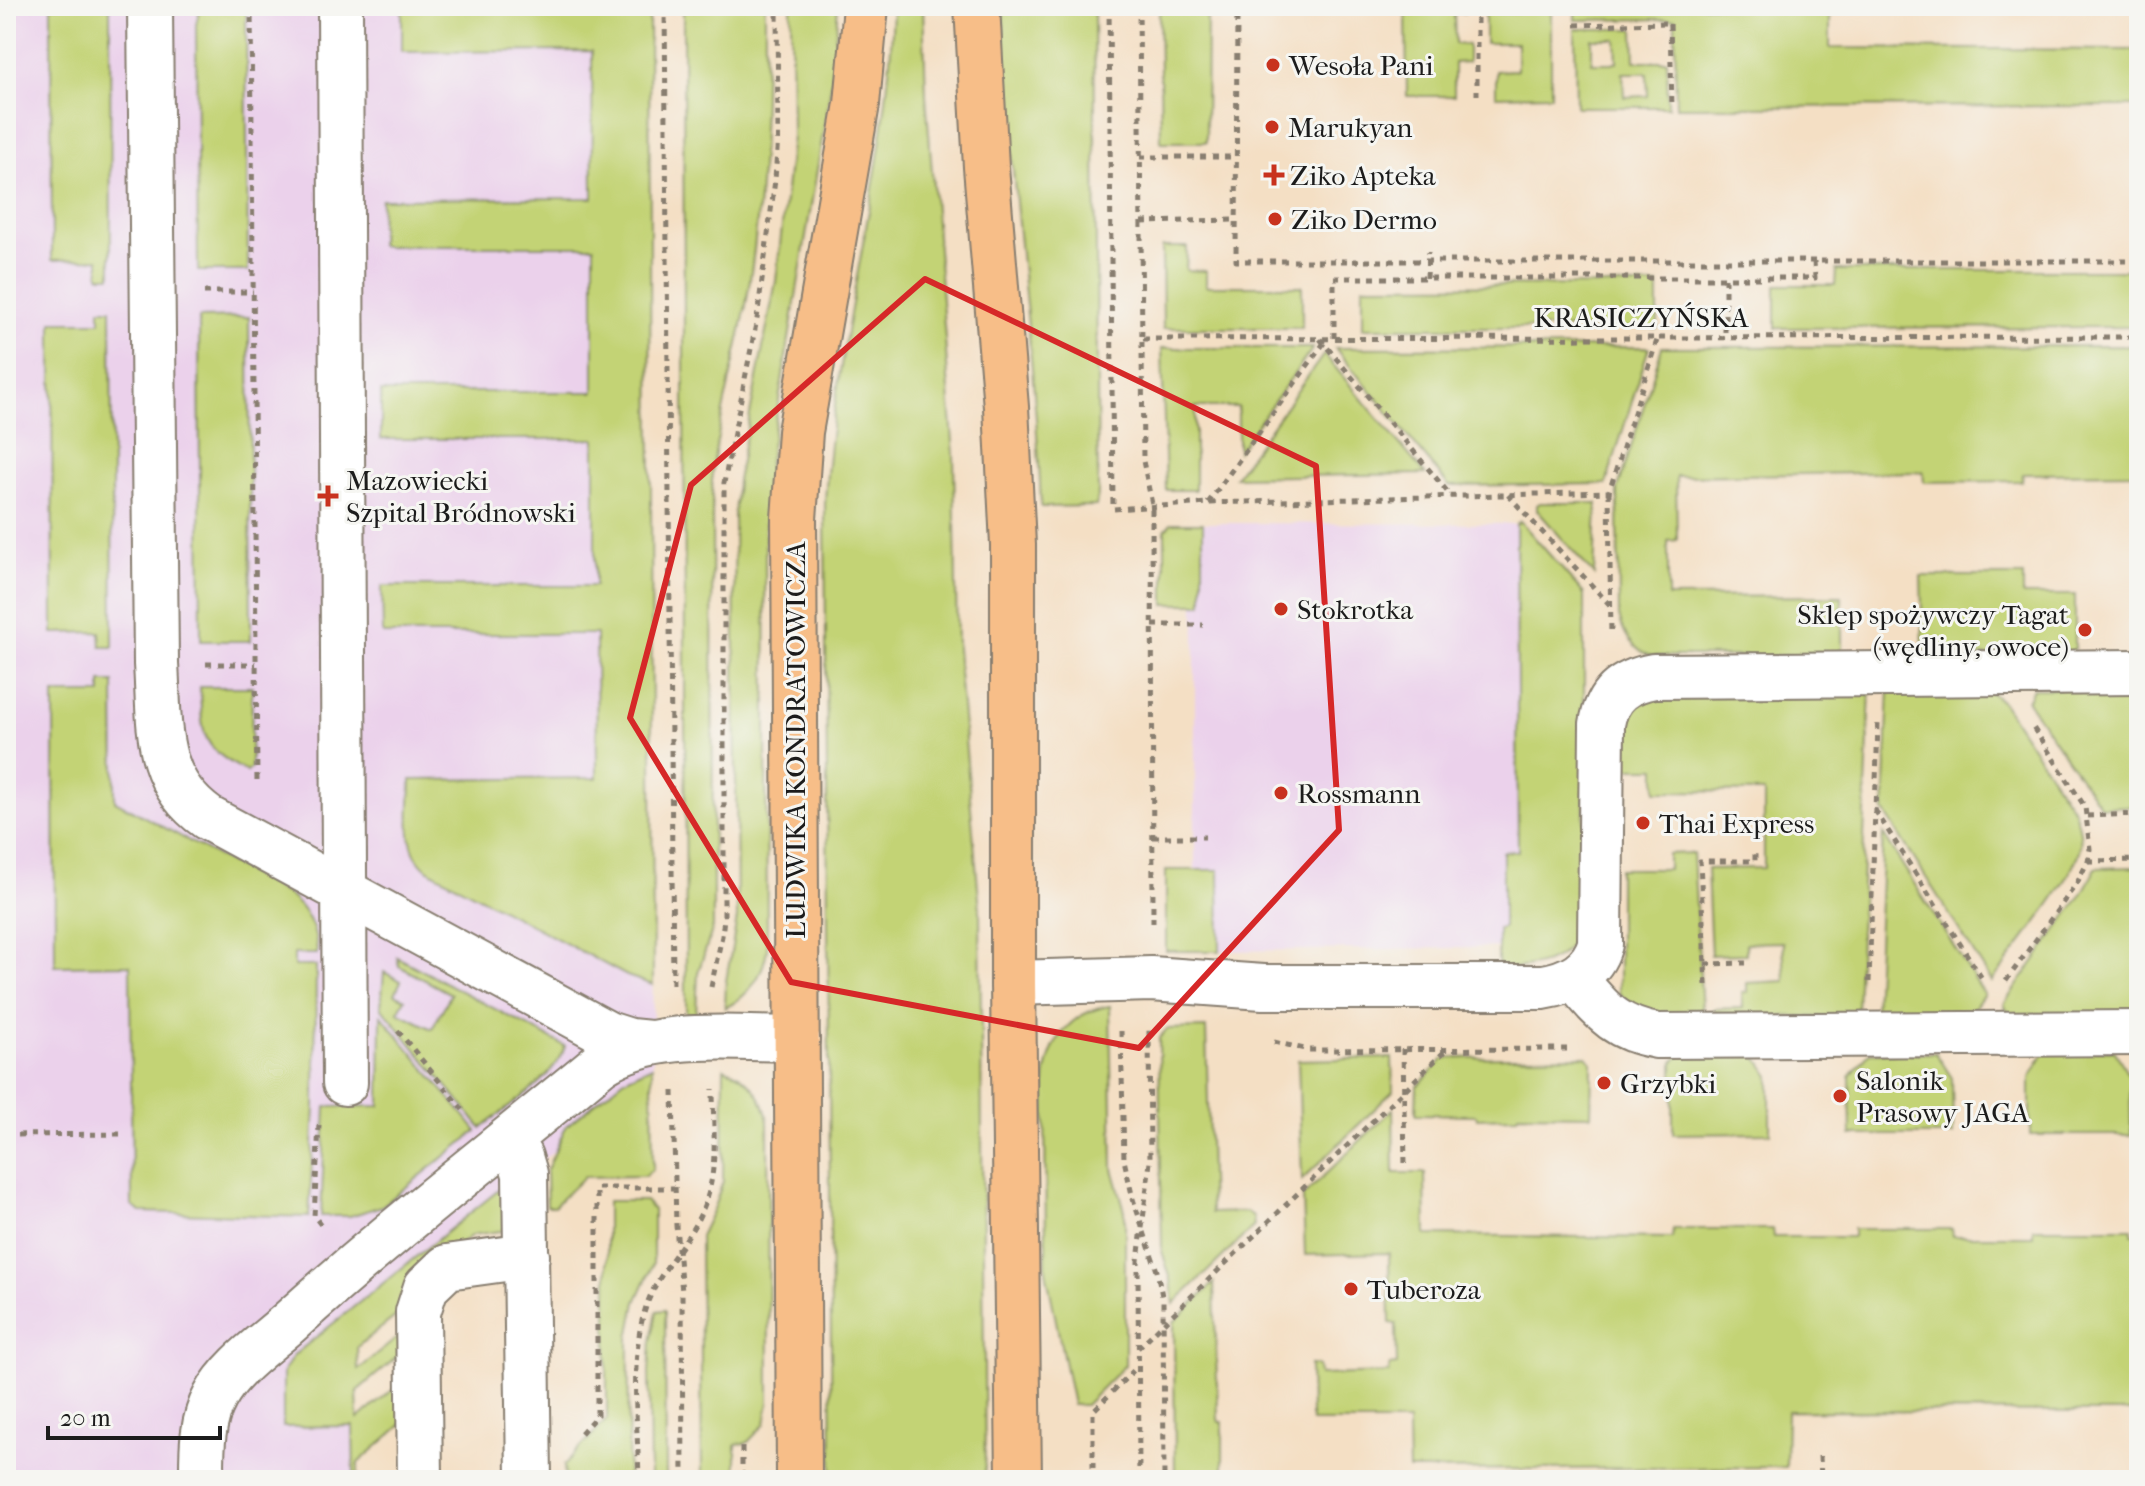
<svg xmlns="http://www.w3.org/2000/svg" width="2145" height="1486" viewBox="0 0 2145 1486" font-family="'IM FELL French Canon',serif">
  <style>
    .built { fill: #ebd1eb }
    .green { fill: #c3d375; stroke: #707848; stroke-width: 2; fill-rule: evenodd }
    .lines { fill: none; stroke-linecap: round; stroke-linejoin: round }
    .minor-casing { stroke: #887e70; stroke-width: 48 }
    .major-casing { stroke: #887e70; stroke-width: 48 }
    .path { stroke: #887e70; stroke-width: 5; stroke-dasharray: 6 6; stroke-linecap: butt }
    .minor { stroke: #fff; stroke-width: 44 }
    .major { stroke: #f7be88; stroke-width: 44 }
    .marked { fill: none; stroke: #d62828; stroke-width: 6; stroke-linejoin: round }
    .poi-dot { fill: #c8321e; stroke: #f6f6f2; stroke-width: 3 }
    .labels { text-anchor: middle; dominant-baseline: central; stroke-width: 6; stroke-linejoin: round; paint-order: stroke }
    .poi-label { font-size: 28px; fill: #1c1c1c; stroke: #f6f6f2; text-anchor: start }
    .street-label { font-size: 28px; fill: #1c1c1c; stroke: #f6f6f2 }
  </style>
  <rect width="100%" height="100%" fill="#f6f6f2"/>
  <filter id="ink" filterUnits="userSpaceOnUse"><feTurbulence type="fractalNoise" baseFrequency=".0125" numOctaves="2"/><feDisplacementMap in="SourceGraphic" scale="16" xChannelSelector="R" yChannelSelector="G"/><feConvolveMatrix kernelMatrix="1 2 1 2 8 2 1 2 1" color-interpolation-filters="sRGB"/></filter>
  <filter id="wash" filterUnits="userSpaceOnUse"><feTurbulence type="fractalNoise" baseFrequency=".006" numOctaves="4" result="noise"/><feDisplacementMap in="SourceGraphic" scale="32" xChannelSelector="R" yChannelSelector="G"/><feGaussianBlur stdDeviation="1.8" result="paint"/><feColorMatrix in="noise" values="0 0 0 0 0 0 0 0 0 0 0 0 0 0 0 0 0 1.4 0 .05"/><feComposite in="paint" operator="in"/></filter>
  <g filter="url(#wash)">
    <rect width="100%" height="100%" fill="#f4dfc4"/>
    <!-- built -->
    <g class="built">
      <path d="M6 6H648L653 1073 354 1308V1480H6Z"/>
      <path d="M1195 523 1516 524 1519 947 1220 951 1219 870 1195 871Z"/>
    </g>
    <!-- green -->
    <g class="green">
      <path d="M51 6H110L111 276H99V259L52 260Z"/>
      <path d="M200 6H246L248 271H198L196 25Z"/>
      <path d="M402 6H649L653 985 627 976 430 871C401 853 411 810 411 780L597 778 596 634H383L382 586H595V439H381V392H594V246H380L381 199 593 198 592 51 402 52Z"/>
      <path d="M683 6H765C765 104 763 202 747 299 737 358 719 415 712 474L713 927 698 973 696 1014 686 1013Z"/>
      <path d="M791 6H838L832 79 769 460 765 530 767 949C763 976 749 996 725 1008L726 981 737 918 734 515 737 481 776 281 792 136Z"/>
      <path d="M893 6H923L926 95 954 455 957 649 980 910 985 1480H832L825 501C835 334 889 173 893 6Z"/>
      <path d="M1003 6H1094L1098 493 1096 506 1041 507C1035 340 1007 173 1003 6Z"/>
      <path d="M1159 6H1207L1206 142H1161Z"/>
      <path d="M1406 6H1464V13H1454L1455 44 1468 45V62L1454 63V96H1407Z"/>
      <path d="M1518 6H1551V95L1496 96V71L1517 70V43H1485V13H1518Z"/>
      <path d="M1575 6H1830V48L2139 50V106L1676 107 1675 19 1575 20Z"/>
      <path d="M1575 29H1634L1635 61H1667L1668 107H1576ZM1592 39H1616L1617 63H1592ZM1623 73H1647L1648 96 1624 97Z"/>
      <path d="M1162 247H1187L1186 270 1206 271V286H1302V328H1163Z"/>
      <path d="M1836 270H2139V327L1776 328V285H1835Z"/>
      <path d="M1658 285V328H1363V286Z"/>
      <path d="M100 309H111L113 647H101L100 632 53 633 52 322H100Z"/>
      <path d="M249 317 251 641H201L199 318Z"/>
      <path d="M2139 346V473L2023 474 2022 481 1924 482 1923 472 1676 476 1677 540 1668 541V597L1842 596V648L1835 656H1651C1632 649 1624 635 1619 616L1618 489 1662 347Z"/>
      <path d="M1649 347 1606 484 1449 486 1335 348Z"/>
      <path d="M1162 348H1313L1238 451V407H1195V490H1166Z"/>
      <path d="M1324 354 1425 474 1235 477Z"/>
      <path d="M1540 503H1597L1594 575 1537 510V505Z"/>
      <path d="M1520 521 1584 594V914C1572 964 1543 966 1498 969V929L1503 928V852L1518 851 1516 524Z"/>
      <path d="M1171 523H1203V604H1165V530Z"/>
      <path d="M1921 576H2023V595H2075V648L2068 655 1931 656 1923 647Z"/>
      <path d="M101 682H114L115 801 287 894C307 909 317 929 317 954H294V966H316L315 1107 309 1217 141 1212 132 1206 130 965 55 966 54 694H101Z"/>
      <path d="M200 687H252L251 768 247 772C201 747 202 737 200 687Z"/>
      <path d="M2139 688V806L2101 807 2027 701 2033 689Z"/>
      <path d="M1870 689 1857 1010 1849 1018 1714 1014V1009L1743 1008 1742 993 1747 992V983L1785 981 1783 942 1746 943V954L1711 955 1707 869 1764 868V792L1656 791V768H1618C1621 737 1618 718 1644 698Z"/>
      <path d="M1889 689H1987L2003 703 2074 811C2078 822 2082 834 2080 847 2076 877 2012 954 1992 982L1884 811Z"/>
      <path d="M1883 834 1984 994 1967 1018H1883L1875 1011Z"/>
      <path d="M1693 853 1702 1012 1696 1020C1667 1020 1641 1015 1619 993V869H1668V854Z"/>
      <path d="M2139 867V1017H2010L2004 1004 2082 894 2096 868Z"/>
      <path d="M1166 870H1219L1220 951H1166Z"/>
      <path d="M397 957 565 1046C557 1077 506 1108 481 1128L381 1007 384 972 401 981 395 994 405 999 398 1012 432 1029 451 994 399 966Z"/>
      <path d="M1110 1006 1113 1169 1125 1211V1365L1085 1405H1073L1046 1271 1045 1080C1049 1042 1069 1012 1110 1006Z"/>
      <path d="M381 1015 477 1131 382 1206 350 1216H321L326 1107 380 1106Z"/>
      <path d="M1206 1028 1211 1213 1246 1212 1253 1217 1254 1226 1174 1304 1171 1280 1162 1251 1159 1038 1167 1029Z"/>
      <path d="M2114 1050 2130 1077 2131 1135H2030V1078L2045 1051Z"/>
      <path d="M1869 1053H1936L1952 1078 1953 1135H1851L1850 1076Z"/>
      <path d="M1755 1054 1770 1076V1133L1673 1134V1062L1681 1055Z"/>
      <path d="M1587 1056 1592 1062 1591 1115 1518 1114 1517 1117 1477 1118 1476 1115 1416 1114 1417 1086 1445 1058Z"/>
      <path d="M1392 1058 1393 1091 1302 1180 1298 1060Z"/>
      <path d="M652 1066 653 1169 645 1176 584 1177 554 1206H547L546 1172 566 1126 626 1078Z"/>
      <path d="M724 1068C748 1076 764 1096 768 1121L769 1402 765 1424 747 1443 736 1444V1478L702 1480 700 1236 714 1207 723 1181Z"/>
      <path d="M1393 1109 1394 1173H1425L1426 1235 1672 1238 1673 1229H1772L1773 1237H1853V1229H1952L1953 1236H2033V1228H2132V1234L2139 1235V1412L1787 1411 1786 1467 1409 1470 1408 1422H1312L1311 1415 1310 1365 1318 1366 1319 1375 1389 1373 1390 1366 1397 1365 1396 1324 1390 1323 1389 1253 1305 1255 1303 1196Z"/>
      <path d="M505 1185 508 1230 472 1235 405 1288V1309L357 1347 358 1370 403 1333V1352L357 1391 358 1419 403 1381 404 1423 358 1463V1480H354L353 1426 283 1427V1372L294 1355Z"/>
      <path d="M607 1201H645L653 1210V1264L636 1302 629 1338 628 1480H565L564 1465 607 1419Z"/>
      <path d="M1214 1283 1218 1419 1219 1422H1223V1471H1220L1221 1478 1175 1479 1174 1322Z"/>
      <path d="M665 1310 666 1480H650L649 1372 651 1342 657 1311Z"/>
    </g>
  </g>
  <g filter="url(#ink)">
    <g class="lines">
      <!-- minor casing -->
      <g class="minor-casing">
        <g id="minor">
          <path d="M150 6 156 664C160 725 153 779 208 818L608 1034 630 1041 650 1043"/>
          <path d="M340 6 345 1083"/>
          <path d="M1574 978C1601 1009 1614 1029 1657 1036L2139 1033"/>
          <path d="M1013 983 1151 979 1263 987H1543C1570 983 1592 971 1600 944L1602 724C1607 694 1625 681 1654 676L2139 672"/>
          <path d="M509 1140 520 1157 525 1174 529 1480"/>
          <path d="M202 1480C202 1452 201 1422 215 1397 231 1366 267 1343 292 1320 391 1230 498 1149 601 1063 655 1028 734 1039 797 1039"/>
          <path d="M420 1480 418 1312 426 1287 447 1267 527 1256"/>
        </g>
      </g>
      <!-- major casing -->
      <g class="major-casing">
        <g id="major">
          <path d="M977 6 986 167 1006 407 1013 545V983L1019 1480"/>
          <path d="M799 1480 794 519 800 432 857 104 866 6"/>
        </g>
      </g>
      <!-- path -->
      <g class="path">
        <path d="M251 6 257 785"/>
        <path d="M665 6 673 989"/>
        <path d="M1109 6 1113 509 1208 503 1609 492 1658 337"/>
        <path d="M1139 6 1143 461 1152 504 1153 928"/>
        <path d="M1237 6 1236 261H2139"/>
        <path d="M1477 6V95"/>
        <path d="M1575 25 1670 23 1672 107"/>
        <path d="M1140 157H1236"/>
        <path d="M1142 222 1236 220"/>
        <path d="M1427 278 1428 252"/>
        <path d="M1725 278V337"/>
        <path d="M204 292H253"/>
        <path d="M1334 338V278H1815L1814 261"/>
        <path d="M1143 339 2139 337"/>
        <path d="M1320 339 1451 496"/>
        <path d="M1609 492 1611 635"/>
        <path d="M1508 495 1610 605"/>
        <path d="M1208 503 1324 343"/>
        <path d="M1153 625H1203"/>
        <path d="M206 664H256"/>
        <path d="M1875 810 1983 980"/>
        <path d="M2133 815 2135 860"/>
        <path d="M2087 816 2139 814"/>
        <path d="M1153 837H1205"/>
        <path d="M2088 861 2139 860"/>
        <path d="M1705 964 1746 963"/>
        <path d="M2006 981 2077 883 2088 861 2090 849 2085 807 2032 726"/>
        <path d="M1869 982 1878 724"/>
        <path d="M1706 985 1700 861H1755V853"/>
        <path d="M711 987 722 936 724 918V483L757 319 775 180 778 135 777 6"/>
        <path d="M398 1031 463 1110"/>
        <path d="M1121 1031 1124 1160 1133 1199 1157 1271 1163 1301 1164 1480"/>
        <path d="M1274 1042 1309 1050 1567 1049"/>
        <path d="M1403 1049 1405 1165"/>
        <path d="M673 1091 676 1226 682 1292 683 1480"/>
        <path d="M319 1125 314 1216 321 1225"/>
        <path d="M6 1135 123 1134"/>
        <path d="M1138 1348 1446 1050"/>
        <path d="M581 1433 597 1415V1188H674"/>
        <path d="M742 1447V1480"/>
        <path d="M1820 1456 1821 1480"/>
        <path d="M639 1480C638 1428 629 1360 645 1310 656 1274 684 1248 700 1215 720 1176 713 1131 713 1089"/>
        <path d="M1093 1480V1411L1137 1367"/>
        <path d="M1139 1480 1138 1261 1150 1162 1149 1030"/>
      </g>
      <!-- minor -->
      <use href="#minor" class="minor"/>
      <!-- major -->
      <use href="#major" class="major"/>
    </g>
  </g>
  <!-- marked area -->
  <path class="marked" d="M925 279 1316 466 1339 830 1139 1048 791 982 630 718 691 485Z"/>
  <!-- markers -->
  <g class="poi-dot">
    <circle cx="1273" cy="65" r="8"/>
    <circle cx="1272" cy="127" r="8"/>
    <path d="M1270 163h8v8h8v8h-8v8h-8v-8h-8v-8h8z"/>
    <circle cx="1275" cy="219" r="8"/>
    <path d="M324 484h8v8h8v8h-8v8h-8v-8h-8v-8h8z"/>
    <circle cx="1281" cy="609" r="8"/>
    <circle cx="2085" cy="630" r="8"/>
    <circle cx="1281" cy="793" r="8"/>
    <circle cx="1643" cy="823" r="8"/>
    <circle cx="1604" cy="1083" r="8"/>
    <circle cx="1840" cy="1096" r="8"/>
    <circle cx="1351" cy="1289" r="8"/>
  </g>
  <g class="labels">
    <!-- poi labels -->
    <g class="poi-label">
      <text x="1289" y="65">Wesoła Pani</text>
      <text x="1288" y="127">Marukyan</text>
      <text x="1290" y="175">Ziko Apteka</text>
      <text x="1291" y="219">Ziko Dermo</text>
      <text x="346" y="480">Mazowiecki<tspan x="346" dy="32">Szpital Bródnowski</tspan></text>
      <text x="1297" y="609">Stokrotka</text>
      <text x="2069" y="614" text-anchor="end">Sklep spożywczy Tagat<tspan x="2069" dy="32">(wędliny, owoce)</tspan></text>
      <text x="1297" y="793">Rossmann</text>
      <text x="1659" y="823">Thai Express</text>
      <text x="1856" y="1080">Salonik<tspan x="1856" dy="32">Prasowy JAGA</tspan></text>
      <text x="1620" y="1083">Grzybki</text>
      <text x="1367" y="1289">Tuberoza</text>
    </g>
    <!-- street labels -->
    <g class="street-label">
      <text x="1641" y="317">KRASICZYŃSKA</text>
      <text transform="translate(795 740) rotate(-90)">LUDWIKA KONDRATOWICZA</text>
    </g>
  </g>
  <!-- margin -->
  <rect width="2145" height="1486" fill="none" stroke="#f6f6f2" stroke-width="32"/>
  <!-- scale -->
  <path d="M48 1426v12h172v-12" fill="none" stroke="#1c1c1c" stroke-width="4"/>
  <text x="60" y="1426" font-size="24" fill="#1c1c1c" stroke="#f6f6f2" stroke-width="6" paint-order="stroke">20 m</text>
</svg>
